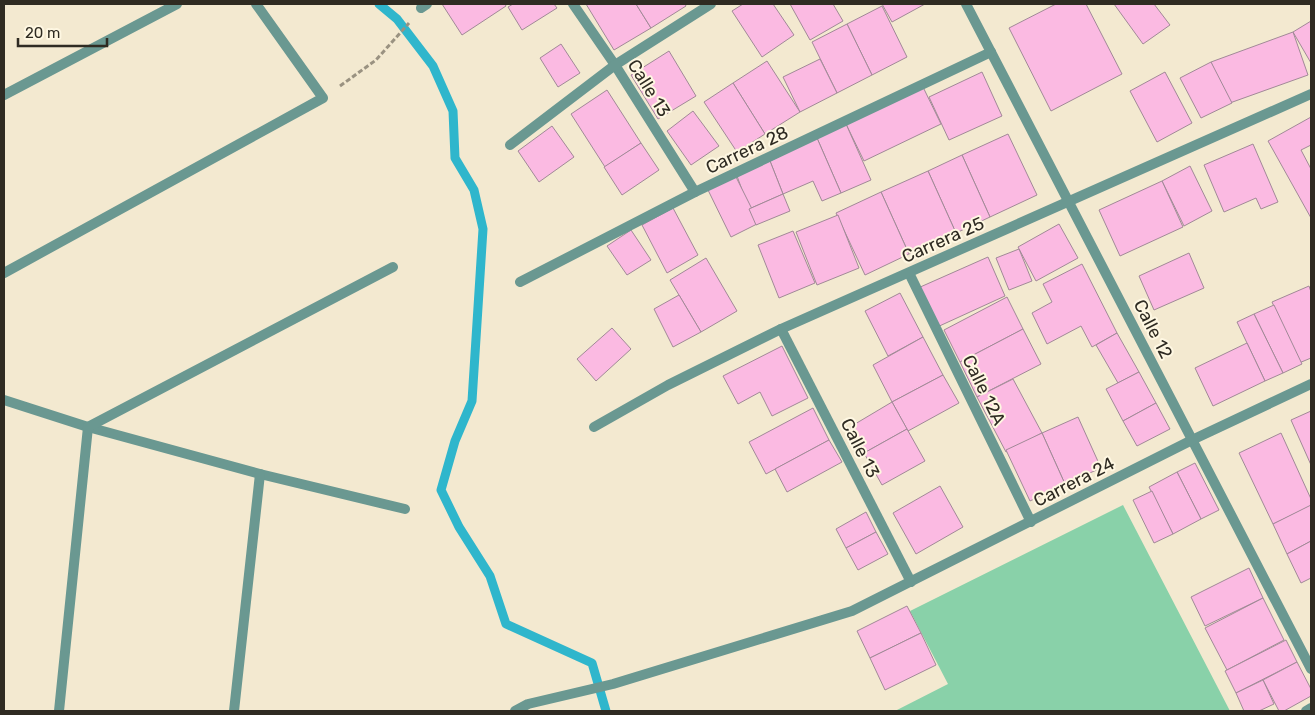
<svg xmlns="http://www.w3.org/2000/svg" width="1315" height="715" viewBox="0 0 1315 715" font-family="Rubik,sans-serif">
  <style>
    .green { fill: #89d1a9 }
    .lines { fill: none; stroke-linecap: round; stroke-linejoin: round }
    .stream { stroke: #2fb6cc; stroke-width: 9 }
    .building { fill: #fbbae2; stroke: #a18997 }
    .path { stroke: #9a9281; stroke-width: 3; stroke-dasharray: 5 2.5; stroke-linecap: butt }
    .minor { stroke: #6a9891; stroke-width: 10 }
    .labels { text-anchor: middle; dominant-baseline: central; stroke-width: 4; stroke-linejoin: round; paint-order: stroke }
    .street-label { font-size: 18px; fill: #2f2b22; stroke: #fef7e2 }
  </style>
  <rect width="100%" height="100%" fill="#f3e9d0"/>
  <!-- green -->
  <path class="green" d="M1123 505 1230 711H895L948 684 910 611Z"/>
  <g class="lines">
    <!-- stream -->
    <path class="stream" d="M379 4 397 19 433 66 453 111 455 158 474 190 483 229 472 401 455 441 441 490 459 527 490 576 506 624 592 663 606 711"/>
  </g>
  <!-- building -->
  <g class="building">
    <path d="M442 4H505L506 6 462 35Z"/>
    <path d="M513 4H554L557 8 522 30 508 7Z"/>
    <path d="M586 4H636L651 28 614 50Z"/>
    <path d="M636 4H685L686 6 651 28Z"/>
    <path d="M743 4H773L794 35 762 57 732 11Z"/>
    <path d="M790 4H833L843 21 810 40Z"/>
    <path d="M882 4H925L892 22Z"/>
    <path d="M1056 4H1086L1122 74 1051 111 1009 28Z"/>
    <path d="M1114 4H1154L1170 25 1143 44Z"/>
    <path d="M882 6 907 57 872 75 847 24Z"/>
    <path d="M1311 21V63L1293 32Z"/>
    <path d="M847 24 872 75 837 93 812 42Z"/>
    <path d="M1293 32 1308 75 1227 104 1211 62Z"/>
    <path d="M561 44 580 73 558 87 540 58Z"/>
    <path d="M669 51 696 96 658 119 631 75Z"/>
    <path d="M820 59 837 93 800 112 783 77Z"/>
    <path d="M767 61 800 112 765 134 733 83Z"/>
    <path d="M1211 62 1232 103 1201 118 1180 78Z"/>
    <path d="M982 72 1002 116 949 140 929 97Z"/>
    <path d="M1165 72 1192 123 1157 142 1130 91Z"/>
    <path d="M733 83 765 134 737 152 704 102Z"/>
    <path d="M923 87 941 124 864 161 846 124Z"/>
    <path d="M607 90 641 143 605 167 571 114Z"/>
    <path d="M693 111 719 146 691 165 667 131Z"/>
    <path d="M1311 117V145L1301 150 1311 169V218L1268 141Z"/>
    <path d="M846 124 871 180 841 193 817 138Z"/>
    <path d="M552 126 574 157 539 182 518 151Z"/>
    <path d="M1008 134 1037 195 990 217 962 155Z"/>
    <path d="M817 138 841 193 822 201 813 181 783 194 770 161Z"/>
    <path d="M641 143 659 170 622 195 604 167Z"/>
    <path d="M1253 144 1278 202 1261 209 1256 198 1224 212 1204 165Z"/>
    <path d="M962 155 990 217 956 233 928 171Z"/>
    <path d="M770 161 783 194 749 209 737 176Z"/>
    <path d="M1190 166 1212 211 1184 226 1162 181Z"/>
    <path d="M928 171 956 233 909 254 881 192Z"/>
    <path d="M736 177 759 223 731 237 708 190Z"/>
    <path d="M1162 181 1183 227 1120 256 1099 210Z"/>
    <path d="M881 192 909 254 865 275 836 213Z"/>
    <path d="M783 194 790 211 756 225 749 209Z"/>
    <path d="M673 208 698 255 667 273 642 225Z"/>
    <path d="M838 215 859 268 817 285 796 232Z"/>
    <path d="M1059 224 1078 258 1036 281 1018 247Z"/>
    <path d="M631 230 651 260 627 275 607 246Z"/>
    <path d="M793 231 815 283 779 298 758 245Z"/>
    <path d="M1019 249 1032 281 1009 290 996 258Z"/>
    <path d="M1189 253 1204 288 1154 310 1139 276Z"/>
    <path d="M988 257 1005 296 935 328 918 288Z"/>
    <path d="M706 258 737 311 701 332 670 280Z"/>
    <path d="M1082 264 1117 333 1092 347 1081 326 1047 344 1032 313 1052 302 1043 284Z"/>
    <path d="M1309 286 1311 292V358L1299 363 1272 302Z"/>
    <path d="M900 293 923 337 888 356 865 311Z"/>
    <path d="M679 295 701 332 673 347 654 309Z"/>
    <path d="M1007 297 1023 329 960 362 944 330Z"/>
    <path d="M1274 305 1302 364 1283 373 1254 314Z"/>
    <path d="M1254 314 1283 373 1265 381 1237 322Z"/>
    <path d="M612 328 631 349 596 381 577 359Z"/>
    <path d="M1023 329 1041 364 977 397 960 362Z"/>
    <path d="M1117 333 1139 372 1118 383 1096 345Z"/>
    <path d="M923 337 943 375 892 402 873 365Z"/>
    <path d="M1247 343 1265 381 1213 406 1195 368Z"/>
    <path d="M782 346 808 398 772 416 760 392 738 404 723 376Z"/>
    <path d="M1139 372 1156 403 1123 421 1106 389Z"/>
    <path d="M943 375 959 403 908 431 892 402Z"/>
    <path d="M1013 379 1042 433 1006 452 977 397Z"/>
    <path d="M892 402 907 429 864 453 850 427Z"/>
    <path d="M1156 403 1170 429 1137 446 1123 421Z"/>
    <path d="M813 408 829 440 766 474 749 442Z"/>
    <path d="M1311 411V465L1291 420Z"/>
    <path d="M1078 417 1101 468 1065 484 1042 433Z"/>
    <path d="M907 429 925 461 882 485 864 453Z"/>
    <path d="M1042 433 1065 484 1030 501 1006 450Z"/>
    <path d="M1281 433 1311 499V506L1273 524 1239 453Z"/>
    <path d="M829 440 842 462 787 492 775 469Z"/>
    <path d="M1195 463 1219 510 1201 519 1177 472Z"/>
    <path d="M1177 472 1201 519 1173 534 1149 487Z"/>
    <path d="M940 486 963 527 916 554 893 513Z"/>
    <path d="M1152 491 1173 534 1154 543 1133 500Z"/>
    <path d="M1311 505V541L1287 554 1273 524Z"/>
    <path d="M866 512 876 532 846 548 836 529Z"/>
    <path d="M876 532 888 554 858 570 846 548Z"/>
    <path d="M1311 541V578L1301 583 1287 554Z"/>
    <path d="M1249 568 1263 598 1205 626 1191 597Z"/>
    <path d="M1263 598 1284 640 1227 670 1205 628Z"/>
    <path d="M907 606 921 633 870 658 857 631Z"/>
    <path d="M921 633 936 665 885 690 870 658Z"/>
    <path d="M1286 640 1297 662 1236 693 1225 671Z"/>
    <path d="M1297 662 1311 689V696L1284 711H1279L1263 680Z"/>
    <path d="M1263 680 1274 704 1259 711H1244L1236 693Z"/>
  </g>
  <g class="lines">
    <!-- path -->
    <path class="path" d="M340 86 376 60 409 23"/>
    <!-- minor -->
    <g class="minor">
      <path d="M573 4 615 65 695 192"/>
      <path d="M966 4 1311 669"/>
      <path d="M421 8 427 4"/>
      <path d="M4 95 177 4"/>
      <path d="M510 145 615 65 711 4"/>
      <path d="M4 273 323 98 256 4"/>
      <path d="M909 273 1031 522"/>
      <path d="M520 282 695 192 991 52"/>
      <path d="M781 329 911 582"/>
      <path d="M4 400 88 427 260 474 405 509"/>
      <path d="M594 427 668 385 781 329 1311 94"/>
      <path d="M59 711 88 427 393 267"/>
      <path d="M234 711 260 474"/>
      <path d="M515 711 528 704 613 684 852 611 1192 440 1311 384"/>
      <path d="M1306 711 1311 708"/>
    </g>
  </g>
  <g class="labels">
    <!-- street labels -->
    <g class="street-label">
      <text transform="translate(649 88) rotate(58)">Calle 13</text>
      <text transform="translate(747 150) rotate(-25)">Carrera 28</text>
      <text transform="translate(943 240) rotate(-24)">Carrera 25</text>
      <text transform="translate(1153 329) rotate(63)">Calle 12</text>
      <text transform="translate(984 390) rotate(64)">Calle 12A</text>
      <text transform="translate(860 448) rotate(63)">Calle 13</text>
      <text transform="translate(1074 482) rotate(-27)">Carrera 24</text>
    </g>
  </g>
  <!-- border -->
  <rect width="1315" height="715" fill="none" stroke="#2f2b22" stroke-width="10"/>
  <!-- scale -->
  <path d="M18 38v8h89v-8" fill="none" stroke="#2f2b22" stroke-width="2.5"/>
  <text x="25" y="38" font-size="15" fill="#2f2b22" stroke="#fef7e2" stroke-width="4" paint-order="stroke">20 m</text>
</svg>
